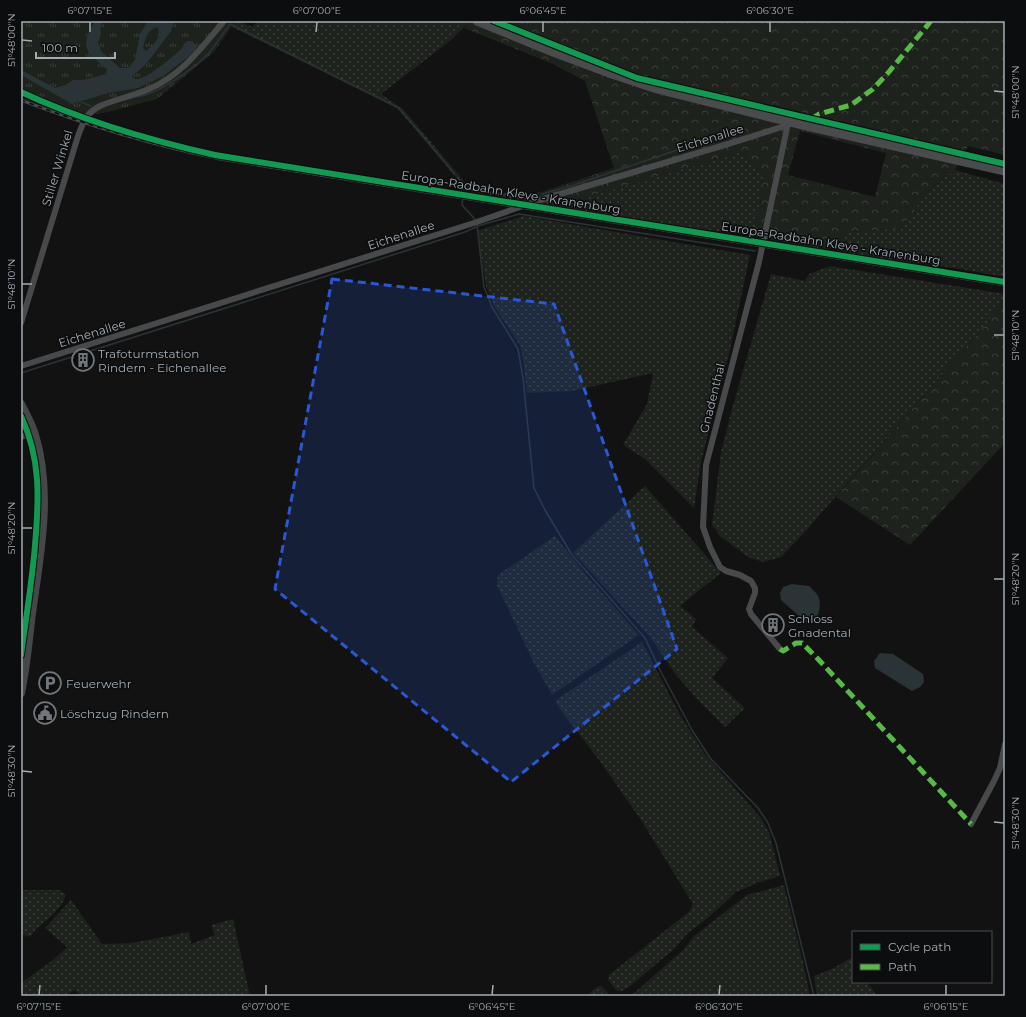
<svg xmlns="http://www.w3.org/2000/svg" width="1026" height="1017" viewBox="0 0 1026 1017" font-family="Montserrat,sans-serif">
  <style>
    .grass { fill: url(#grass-dots) }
    .forest { fill: url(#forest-crowns); fill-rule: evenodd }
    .park { fill: url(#park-tufts) }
    .water { fill: #2a3437; fill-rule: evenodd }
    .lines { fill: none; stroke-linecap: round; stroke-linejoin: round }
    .stream { stroke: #2a3437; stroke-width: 1.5 }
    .street { stroke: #47494b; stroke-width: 6 }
    .secondary { stroke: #464749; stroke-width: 8 }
    .primary { stroke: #494b4d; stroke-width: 9 }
    .rail-casing { stroke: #47494b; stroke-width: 3 }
    .rail { stroke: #0c0d0e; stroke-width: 1.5; stroke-dasharray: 4.5; stroke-linecap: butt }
    .quiet { stroke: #58b947; stroke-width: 5; stroke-dasharray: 10 5; stroke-linecap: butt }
    .cycleway-casing { stroke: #0c0d0e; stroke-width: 8 }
    .cycleway { stroke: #139951; stroke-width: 6 }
    .marked { fill: #2a57d4; fill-opacity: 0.2; stroke: #2a57d4; stroke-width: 3; stroke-dasharray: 8 5; stroke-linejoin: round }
    .ticks { fill: none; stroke: #a4acb3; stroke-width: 1.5 }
    .labels { text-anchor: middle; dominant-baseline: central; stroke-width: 3; stroke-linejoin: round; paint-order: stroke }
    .street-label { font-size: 12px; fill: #a4acb3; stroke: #0c0d0e }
    .poi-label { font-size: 12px; fill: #a4acb3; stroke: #0c0d0e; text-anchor: start }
    .neatline { fill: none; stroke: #a4acb3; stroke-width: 1.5 }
    .ticks-label { font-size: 10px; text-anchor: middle; fill: #a4acb3 }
  </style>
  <defs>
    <pattern id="grass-dots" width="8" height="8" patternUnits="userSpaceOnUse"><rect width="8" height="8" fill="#1d221c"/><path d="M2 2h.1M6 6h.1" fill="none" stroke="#3b3f3b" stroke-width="1.8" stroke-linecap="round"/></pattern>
    <pattern id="forest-crowns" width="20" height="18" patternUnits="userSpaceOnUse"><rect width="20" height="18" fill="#1d221c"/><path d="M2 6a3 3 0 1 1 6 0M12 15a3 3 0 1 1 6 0" fill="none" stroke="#3b3f3b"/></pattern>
    <pattern id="park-tufts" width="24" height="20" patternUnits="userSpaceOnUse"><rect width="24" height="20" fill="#1d221c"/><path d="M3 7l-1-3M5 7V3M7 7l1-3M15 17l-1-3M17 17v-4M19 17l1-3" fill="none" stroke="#3b3f3b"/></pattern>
  </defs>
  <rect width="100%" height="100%" fill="#121212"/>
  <!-- grass -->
  <g class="grass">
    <path d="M236 21H240L252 27 257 21H466L469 22 451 40 381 94 403 109 469 187 523 196 525 202 448 191H453L458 189 459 181 397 108 232 27Z"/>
    <path d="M741 152 763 176 761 199 753 236 635 220 553 207Z"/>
    <path d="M955 170 1005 184V277L955 268 861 256 837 250 832 245 849 232 902 228 929 190Z"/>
    <path d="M523 216 750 255 729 354 701 461 694 508 645 459 623 445 647 404 653 373 572 391 527 393 523 360 521 347 494 306 486 286 477 231Z"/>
    <path d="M830 266 1005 294V299L998 307 986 324 803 534 781 557 763 562 748 557 720 536 712 525 721 452 732 409 771 274 805 281 809 274Z"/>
    <path d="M645 486 721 573 680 606 696 619 692 627 728 658 712 678 745 708 725 727 698 700 676 675 650 637 573 553Z"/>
    <path d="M555 536 587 576 639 635 552 695 533 661 497 585 498 575Z"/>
    <path d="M642 642 679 713 704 753 761 818 769 832 780 876 757 883 736 892 710 916 687 934 674 949 629 987 621 991 616 990 608 980 609 975 690 911 693 904 641 820 602 764 557 705 556 700Z"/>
    <path d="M784 885 803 962 810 996H629L632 995 683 950 694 936 747 895Z"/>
    <path d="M21 890H60L66 895C61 909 51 916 41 925 36 928 33 933 30 937L21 934Z"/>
    <path d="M71 900 102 944 132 943 189 932 191 944 215 935 211 925 233 919 250 996H81L75 990 65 996H21V983L53 960 67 947 45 928Z"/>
    <path d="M851 958 853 960V982H867L877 996H817L814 976 834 968Z"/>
    <path d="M601 986 611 996H586L597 987Z"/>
  </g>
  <!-- forest -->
  <g class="forest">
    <path d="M470 21H1005V155L968 146 955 170 929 190 902 228 849 232 832 245 828 251 753 236 761 199 763 176 741 152 553 207 525 202 523 196 545 191 614 168 585 81 551 63 464 28ZM800 131 886 153 875 197 788 175Z"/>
    <path d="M1005 299V443L910 545 836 497 986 324 998 307Z"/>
  </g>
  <!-- park -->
  <path class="park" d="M21 21H232L234 23 214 52 157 99 108 112 91 115 87 117 54 106 21 90Z"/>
  <!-- water -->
  <g class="water">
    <path d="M95 21H100L101 34 98 43 101 51 120 68H128L135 60 140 34 146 24 149 21H174L171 31 147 63 132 76 135 79C144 81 172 58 180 50 183 48 184 42 188 41 192 40 194 43 196 45V49L188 57 163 76 138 88 108 93 72 104 21 75V70L55 88 65 85 73 80H83L106 74 107 69C84 51 80 47 95 21ZM157 27C163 36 153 46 146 51L143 48C145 39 147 30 157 27Z"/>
    <path d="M792 584 809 586C812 589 816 592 818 596 822 605 819 616 813 623L808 624 781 600 780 593 783 587Z"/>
    <path d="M880 653 893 654 923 674 924 682 920 687 912 691 875 668 874 661Z"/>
  </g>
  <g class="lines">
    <!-- stream -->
    <g class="stream">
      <path d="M136 97C158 94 192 70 208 54 216 45 223 33 230 24L399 108 454 173"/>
      <path d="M78 101 91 106"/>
      <path d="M458 178C466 188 463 193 462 205L473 217 476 221"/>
      <path d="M464 189 523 198 533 197"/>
      <path d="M542 194 571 186 724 134"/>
      <path d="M477 225 484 287 492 307 518 349 523 378 534 488 545 510 572 555 645 638 661 672 692 730 710 758 758 808 768 823 776 843 814 996"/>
      <path d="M21 373 465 232 478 226 519 214 755 251"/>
    </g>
    <!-- street -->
    <g class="street">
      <path d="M21 323 78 136C84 121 85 114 100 106 116 99 133 96 149 89 182 75 202 47 224 21"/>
      <path d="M21 366 477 222 540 200 728 144 788 125"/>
      <path d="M21 437 34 433"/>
      <path d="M780 649 751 614 749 609 755 593V588L751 581 740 575 726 571 720 567 710 547 703 527 706 465 759 262 788 123"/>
      <path d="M971 824 994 781 1000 768 1005 744"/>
    </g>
    <!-- secondary -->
    <path class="secondary" d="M21 404C26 414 32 424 35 435 52 490 41 550 33 606 29 635 27 665 21 693"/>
    <!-- primary -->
    <path class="primary" d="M477 21 553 52 612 74 657 89 810 127 1005 171"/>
    <!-- rail casing -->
    <g class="rail-casing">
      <path id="rail" d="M21 100C86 125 152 145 220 159L1005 285"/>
    </g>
    <!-- rail -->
    <use href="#rail" class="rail"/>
    <!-- quiet -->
    <g class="quiet">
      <path d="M811 119 819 114 851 105 873 89 888 73 931 21"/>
      <path d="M780 649 783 651 796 643H802L818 659 971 824"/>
    </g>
    <!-- cycleway casing -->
    <g class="cycleway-casing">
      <g id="cycleway">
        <path d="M494 21 637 78 1005 164"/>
        <path d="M21 92C83 121 148 140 215 155L1005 282"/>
        <path d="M21 416C41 459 39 499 35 545 32 582 26 618 21 655"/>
      </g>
    </g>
    <!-- cycleway -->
    <use href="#cycleway" class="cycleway"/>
  </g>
  <!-- marked area -->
  <path class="marked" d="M332 279 554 304 677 649 511 782 275 589Z"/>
  <!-- ticks -->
  <path class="ticks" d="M90 32V22M316 32 317 22M543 32V22M770 32V22M22 40 32 41M994 91 1004 92M22 284H32M994 335H1004M22 528H32M994 579H1004M22 771 32 772M994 822 1004 823M39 995 40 985M266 995V985M492 995 493 985M719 995 720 985M946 995V985"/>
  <!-- icons -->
  <defs>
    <g id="building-ring" transform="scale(1.15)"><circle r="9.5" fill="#0c0d0e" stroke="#71767b" stroke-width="1.5"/><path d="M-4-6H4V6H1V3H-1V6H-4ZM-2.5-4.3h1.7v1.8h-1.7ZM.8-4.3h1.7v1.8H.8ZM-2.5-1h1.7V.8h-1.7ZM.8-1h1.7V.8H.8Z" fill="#71767b"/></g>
    <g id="parking-ring" transform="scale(1.15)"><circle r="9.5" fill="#0c0d0e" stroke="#71767b" stroke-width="1.5"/><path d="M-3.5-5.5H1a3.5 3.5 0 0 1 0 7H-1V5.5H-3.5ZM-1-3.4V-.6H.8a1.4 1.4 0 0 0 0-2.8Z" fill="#71767b"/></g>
    <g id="civic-ring" transform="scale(1.15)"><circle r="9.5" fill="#0c0d0e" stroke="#71767b" stroke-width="1.5"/><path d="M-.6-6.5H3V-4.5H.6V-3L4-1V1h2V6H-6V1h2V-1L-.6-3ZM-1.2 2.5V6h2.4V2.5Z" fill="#71767b"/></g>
  </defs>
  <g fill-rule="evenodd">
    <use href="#building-ring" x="83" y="360"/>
    <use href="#building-ring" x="773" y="625"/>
    <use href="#parking-ring" x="50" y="683"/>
    <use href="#civic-ring" x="45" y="713"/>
  </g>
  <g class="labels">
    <!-- street labels -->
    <g class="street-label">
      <text transform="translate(710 138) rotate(-17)">Eichenallee</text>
      <text transform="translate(57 168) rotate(-73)">Stiller Winkel</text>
      <text transform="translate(511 192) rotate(9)">Europa-Radbahn Kleve - Kranenburg</text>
      <text transform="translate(401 235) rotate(-18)">Eichenallee</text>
      <text transform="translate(831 243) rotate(9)">Europa-Radbahn Kleve - Kranenburg</text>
      <text transform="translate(92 333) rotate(-17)">Eichenallee</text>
      <text transform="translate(712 398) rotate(-76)">Gnadenthal</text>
    </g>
    <!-- poi labels -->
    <g class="poi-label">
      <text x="98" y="353">Trafoturmstation<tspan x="98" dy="14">Rindern - Eichenallee</tspan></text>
      <text x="788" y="618">Schloss<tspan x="788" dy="14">Gnadental</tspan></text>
      <text x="66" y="683">Feuerwehr</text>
      <text x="60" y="713">Löschzug Rindern</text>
    </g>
  </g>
  <!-- border -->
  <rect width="1026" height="1017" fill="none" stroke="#0c0d0e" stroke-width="44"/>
  <!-- legend -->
  <rect x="852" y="931" width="140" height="52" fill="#0c0d0e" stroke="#494d50"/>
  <rect x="860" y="944" width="20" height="6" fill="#139951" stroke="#494d50"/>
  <text x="888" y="951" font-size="12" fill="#a4acb3">Cycle path</text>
  <rect x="860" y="964" width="20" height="6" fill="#58b947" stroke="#494d50"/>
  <text x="888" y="971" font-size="12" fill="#a4acb3">Path</text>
  <!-- scale -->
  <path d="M36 52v6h79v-6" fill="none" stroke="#a4acb3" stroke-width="2"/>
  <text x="42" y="52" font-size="12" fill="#a4acb3" stroke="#0c0d0e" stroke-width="3" paint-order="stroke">100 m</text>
  <rect x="22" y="22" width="982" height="973" class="neatline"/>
  <g class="ticks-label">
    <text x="90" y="14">6°07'15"E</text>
    <text x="317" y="14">6°07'00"E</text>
    <text x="543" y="14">6°06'45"E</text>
    <text x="770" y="14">6°06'30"E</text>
    <text transform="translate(11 40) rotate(-90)" y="4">51°48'00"N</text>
    <text transform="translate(1015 92) rotate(-90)" y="4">51°48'00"N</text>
    <text transform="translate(11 284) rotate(-90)" y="4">51°48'10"N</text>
    <text transform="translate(1015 335) rotate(-90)" y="4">51°48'10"N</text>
    <text transform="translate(11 528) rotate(-90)" y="4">51°48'20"N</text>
    <text transform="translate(1015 579) rotate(-90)" y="4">51°48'20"N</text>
    <text transform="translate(11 771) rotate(-90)" y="4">51°48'30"N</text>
    <text transform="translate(1015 823) rotate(-90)" y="4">51°48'30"N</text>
    <text x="39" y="1010">6°07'15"E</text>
    <text x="266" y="1010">6°07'00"E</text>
    <text x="492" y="1010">6°06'45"E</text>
    <text x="719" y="1010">6°06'30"E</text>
    <text x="946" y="1010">6°06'15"E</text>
  </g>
</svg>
